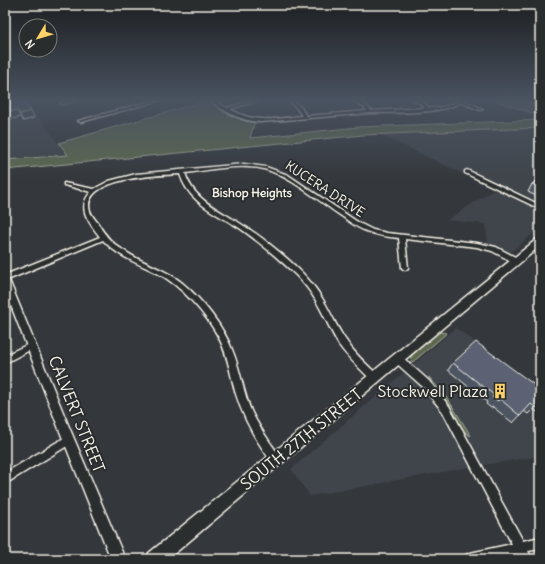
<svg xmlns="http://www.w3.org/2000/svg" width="545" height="564" viewBox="0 0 545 564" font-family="Delius,sans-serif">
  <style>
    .built { fill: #40454c }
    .green { fill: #5d684f; stroke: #a8ac9c }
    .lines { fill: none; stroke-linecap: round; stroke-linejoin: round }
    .minor-casing { stroke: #f4f1e8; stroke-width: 3 }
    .tertiary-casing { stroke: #f4f1e8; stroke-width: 3 }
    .secondary-casing { stroke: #f4f1e8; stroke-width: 3 }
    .primary-casing { stroke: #f4f1e8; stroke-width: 3 }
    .minor { fill: #2a2d2e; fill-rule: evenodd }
    .tertiary { fill: #2a2d2e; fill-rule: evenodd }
    .secondary { fill: #2a2d2e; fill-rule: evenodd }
    .primary { fill: #746b52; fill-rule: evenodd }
    .wall { fill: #4e5463; stroke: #f4f1e8 }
    .shaded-wall { fill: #404550; stroke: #f4f1e8 }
    .building { fill: #5b6273; stroke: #f4f1e8 }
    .labels { text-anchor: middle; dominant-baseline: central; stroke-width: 4; stroke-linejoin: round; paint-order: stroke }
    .far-neighbourhood-label { font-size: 12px; font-weight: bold; fill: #f4f1e8; stroke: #2a2d2e }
    .street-label { font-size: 13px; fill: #f4f1e8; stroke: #2a2d2e }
    .near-poi-label { font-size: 16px; fill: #f4f1e8; stroke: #2a2d2e; text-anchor: end }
    .near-street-label { font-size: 16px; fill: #f4f1e8; stroke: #2a2d2e }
  </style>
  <rect width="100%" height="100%" fill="#34383c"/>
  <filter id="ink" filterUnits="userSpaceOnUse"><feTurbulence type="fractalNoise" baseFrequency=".025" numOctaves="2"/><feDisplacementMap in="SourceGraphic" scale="8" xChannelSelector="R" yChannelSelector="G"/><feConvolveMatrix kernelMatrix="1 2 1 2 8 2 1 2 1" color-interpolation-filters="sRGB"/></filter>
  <g filter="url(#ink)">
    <!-- built -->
    <g class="built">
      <path d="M5 100H25L68 155 5 160Z"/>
      <path d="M540 128V228L507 255 489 247 485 224 447 220 495 189 379 134Z"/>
      <path d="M456 328 540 390V456L476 466 310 496 291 469Z"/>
    </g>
    <!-- green -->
    <g class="green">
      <path d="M209 100H212L242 118 255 121 250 138 358 127 540 120V128L363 135 5 170V160L68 155 59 143Z"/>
      <path d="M494 100H521L540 107V116Z"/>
      <path d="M439 332 447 333 413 362 410 359 413 354Z"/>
      <path d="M429 377 449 401 471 436 466 433 448 406 429 382Z"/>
    </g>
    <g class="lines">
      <!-- minor casing -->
      <g class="minor-casing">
        <g id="minor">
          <path d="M69 100H75L62 104 60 103Z"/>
          <path d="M155 100H161L81 122 78 121Z"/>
          <path d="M210 100H214L227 108 253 100H259L230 109C256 124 274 119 302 116L296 107 288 100C297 100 302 109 306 116L367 111 364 107 350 100C359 100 366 104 371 111L425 108 421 104 413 100C421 100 424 103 429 108H438L453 104 459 100H463L483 109 480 110 460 102C443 115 392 112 370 113 333 116 297 119 260 122 242 121 224 112 210 100Z"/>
          <path d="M244 164 266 167 288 175 359 223 373 230 387 233 477 243 496 247 519 259 520 261 517 263H515L492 251 477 247 405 239 408 268 405 270 402 268 399 238C389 237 378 236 369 232 359 229 351 223 343 217 320 202 290 176 264 169 239 163 210 170 185 173 194 202 221 210 244 226 256 233 267 242 278 251 294 264 309 278 320 295 330 310 336 327 347 342 356 355 367 365 378 375L379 378 378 381 375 382 372 381C361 369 348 358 339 345 330 330 324 314 315 299 305 282 289 268 274 255 264 246 252 237 241 229 217 213 189 204 180 174 160 175 89 177 89 206 89 212 93 217 97 222 104 234 111 243 123 250 141 263 164 268 181 282 202 299 224 327 233 352 241 372 243 393 252 413 257 423 263 432 269 441 273 447 278 453 281 459L280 463 276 464C270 461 266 454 262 448 250 430 241 411 235 391 230 373 228 355 219 338 207 315 181 285 157 273 138 263 118 257 103 240L5 281V275L100 237C89 222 76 208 91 192L64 185V183L94 189 109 181 136 174Z"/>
          <path d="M467 170 540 205V209L465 173V171Z"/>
          <path d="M31 343 34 344 35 346 34 348 5 363V355Z"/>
          <path d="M398 355 401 356 429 381 449 406 523 541 540 537V549L528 551 532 559H520L517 554 495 559H464L466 555 470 553 512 544 443 412 423 387 395 362 394 359 395 356Z"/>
          <path d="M69 435 72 437 74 440 72 443 5 484V473Z"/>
        </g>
      </g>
      <!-- tertiary casing -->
      <g class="tertiary-casing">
        <path id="tertiary" d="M5 277 9 280 69 427 125 559H111L59 429 5 290Z"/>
      </g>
      <!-- secondary casing -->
      <g class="secondary-casing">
        <path id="secondary" d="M540 238V246L168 559H147L149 553 537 239Z"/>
      </g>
      <!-- primary casing -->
      <g class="primary-casing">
        <path id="primary" d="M527 100 540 101V105L528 101Z"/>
      </g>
      <!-- minor -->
      <use href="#minor" class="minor"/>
      <!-- tertiary -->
      <use href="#tertiary" class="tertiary"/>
      <!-- secondary -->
      <use href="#secondary" class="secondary"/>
      <!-- primary -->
      <use href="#primary" class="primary"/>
    </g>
    <!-- wall -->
    <g class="wall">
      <path d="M5 100 34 118 23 121Z"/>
      <path d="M540 178V195L538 197 528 192 532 184Z"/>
      <path d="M453 363 540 389V410L537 412 533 409 528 414 524 411 513 423 493 407 491 408 486 404 487 402 448 370Z"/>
    </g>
    <!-- shaded-wall -->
    <g class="shaded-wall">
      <path d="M17 110 20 117 5 121V112Z"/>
      <path d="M31 111 34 118 23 121 20 114Z"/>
    </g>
    <!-- building -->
    <g class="building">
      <path d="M5 100H22L31 111 20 114 17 110 5 112Z"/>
      <path d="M540 178V187L532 184Z"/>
      <path d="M476 342 540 389V402L536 408 531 404 520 416 500 399 498 401 492 397 494 395 453 363Z"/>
    </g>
  </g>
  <!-- sky -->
  <linearGradient id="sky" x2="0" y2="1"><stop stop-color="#1d1f21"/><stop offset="0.56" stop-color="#4a5361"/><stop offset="1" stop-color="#4a5361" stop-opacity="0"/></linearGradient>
  <rect width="545" height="179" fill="url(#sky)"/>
  <!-- icons -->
  <defs>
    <g id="building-bare" transform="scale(1.2)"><path d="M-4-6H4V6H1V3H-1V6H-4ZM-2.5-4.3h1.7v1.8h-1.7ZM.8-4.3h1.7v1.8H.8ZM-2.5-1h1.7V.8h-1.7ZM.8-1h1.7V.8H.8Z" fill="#ffd166" stroke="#2a2d2e" stroke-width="2.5" paint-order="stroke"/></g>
  </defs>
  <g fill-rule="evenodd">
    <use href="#building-bare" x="500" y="391"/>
  </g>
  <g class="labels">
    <!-- far-neighbourhood labels -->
    <g class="far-neighbourhood-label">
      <text x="252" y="192">Bishop Heights</text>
    </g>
    <!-- street labels -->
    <g class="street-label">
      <text transform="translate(325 189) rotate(33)">KUCERA DRIVE</text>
    </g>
    <!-- near-poi labels -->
    <g class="near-poi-label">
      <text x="488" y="391">Stockwell Plaza</text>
    </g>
    <!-- near-street labels -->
    <g class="near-street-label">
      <text transform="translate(77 414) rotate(68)">CALVERT STREET</text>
      <text transform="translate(301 439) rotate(-39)">SOUTH 27TH STREET</text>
    </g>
  </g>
  <!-- margin -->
  <rect width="545" height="564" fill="none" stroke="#2a2d2e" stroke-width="20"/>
  <rect x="10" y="10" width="525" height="544" fill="none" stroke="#f4f1e8" stroke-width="1.5" filter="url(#ink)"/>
  <!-- north arrow -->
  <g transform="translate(38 38) rotate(232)"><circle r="19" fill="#2a2d2e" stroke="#7b7b78"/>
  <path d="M0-3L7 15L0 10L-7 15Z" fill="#ffd166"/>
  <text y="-6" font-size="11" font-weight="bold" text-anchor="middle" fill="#f4f1e8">N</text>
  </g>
</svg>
